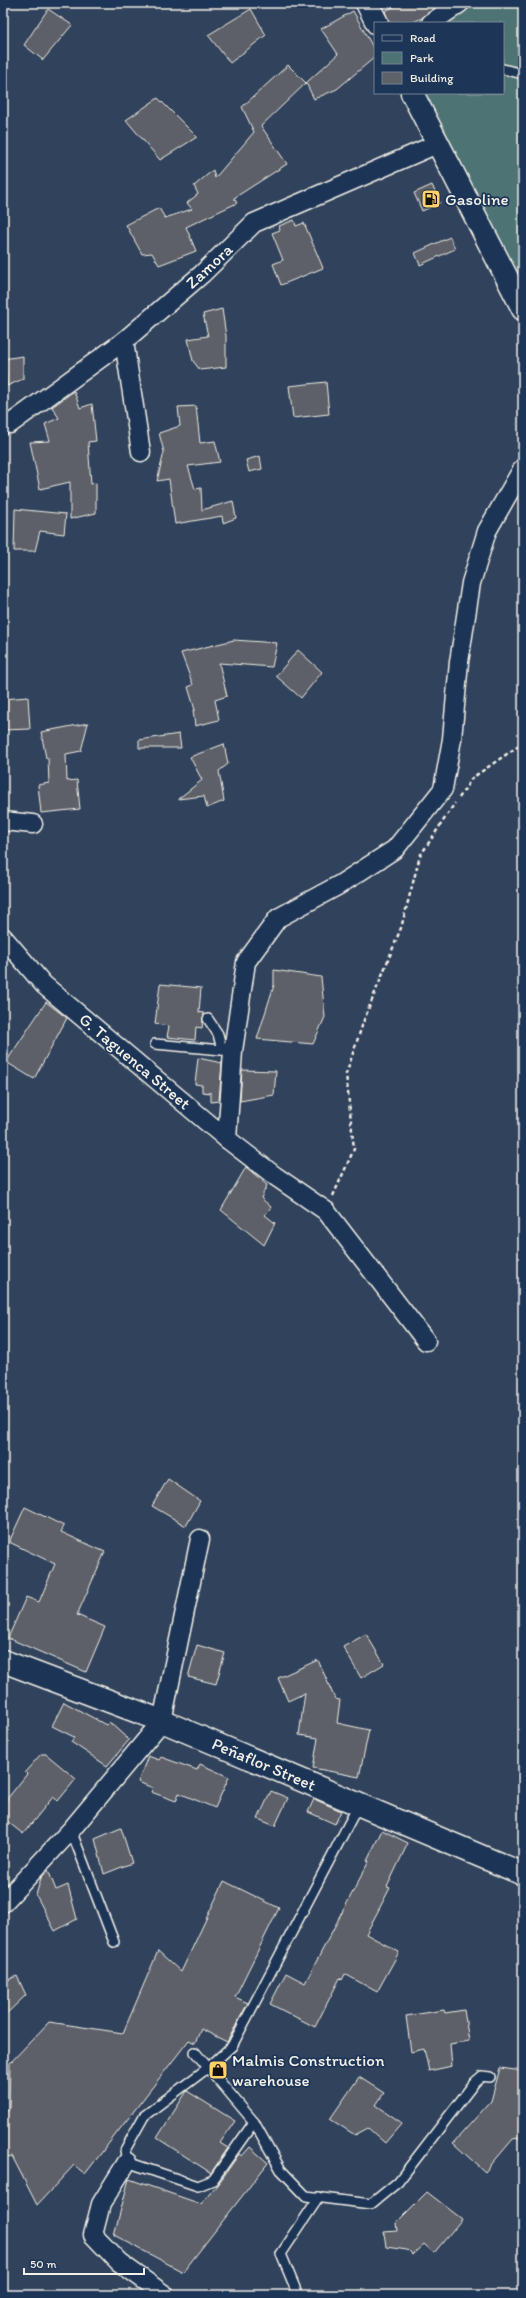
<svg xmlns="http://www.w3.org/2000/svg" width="526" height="2298" viewBox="0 0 526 2298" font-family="Itim,sans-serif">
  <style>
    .green { fill: #4e7375; stroke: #a1b2ae }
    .building { fill: #5d6168; stroke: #f4f1e8 }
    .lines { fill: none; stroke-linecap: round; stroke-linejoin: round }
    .service-casing { stroke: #f4f1e8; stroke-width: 12 }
    .minor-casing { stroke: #f4f1e8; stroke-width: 21 }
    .secondary-casing { stroke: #f4f1e8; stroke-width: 25 }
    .path { stroke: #f4f1e8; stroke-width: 2.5; stroke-dasharray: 4 3; stroke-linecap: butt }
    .service { stroke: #1d3557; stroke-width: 9 }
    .minor { stroke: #1d3557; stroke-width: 18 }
    .secondary { stroke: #1d3557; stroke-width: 22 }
    .labels { text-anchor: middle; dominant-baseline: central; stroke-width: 3.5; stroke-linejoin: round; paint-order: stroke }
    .poi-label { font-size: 17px; fill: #f4f1e8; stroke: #1d3557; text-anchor: start }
    .street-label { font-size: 17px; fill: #f4f1e8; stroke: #1d3557 }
  </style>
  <rect width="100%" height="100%" fill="#30425c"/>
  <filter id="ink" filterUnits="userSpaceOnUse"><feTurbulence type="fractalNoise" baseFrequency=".025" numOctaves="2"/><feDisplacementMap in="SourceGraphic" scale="8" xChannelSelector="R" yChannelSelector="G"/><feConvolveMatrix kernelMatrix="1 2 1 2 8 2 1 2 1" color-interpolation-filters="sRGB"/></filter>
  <g filter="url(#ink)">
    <!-- green -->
    <path class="green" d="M476 3H523V285L423 93H503V23H447Z"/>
    <!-- building -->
    <g class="building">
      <path d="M401 3H442L422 18 411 23H389L385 11Z"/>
      <path d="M48 9 72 25 43 60 24 45Z"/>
      <path d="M251 9 266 35 230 63 208 35Z"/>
      <path d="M353 11 375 51V57L337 89 314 99 306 83 338 54 321 29Z"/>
      <path d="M288 65 306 83 261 126 287 164 234 198 237 203 186 227 196 251 159 265 152 253 142 254 126 225 159 208 165 218 192 209 187 203 198 194 194 186 213 170 215 178 254 132 242 107Z"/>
      <path d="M158 98 197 137 160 160 126 120Z"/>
      <path d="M432 185 440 203 422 211 414 193Z"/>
      <path d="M294 220 296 226 304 223 323 268 281 285 273 264 283 260 272 233 280 230 279 226Z"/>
      <path d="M450 237 455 249 420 265 415 253Z"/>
      <path d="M222 309 226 336V367L200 370 193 361 188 339 208 336 203 314Z"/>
      <path d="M23 356V379L7 386 6 374 3 376V359Z"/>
      <path d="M326 382 329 414 293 418 289 386Z"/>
      <path d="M74 391 80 408 92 404 96 441 88 442 91 484 96 483V513L70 519V482L40 489 30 442 50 441 45 424 59 418 52 407Z"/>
      <path d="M196 406 200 443 215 441 220 462 188 466 195 489 201 488 202 510 233 501 236 518 223 523 222 516 175 524 169 479 157 481 164 452 159 433 180 426 178 407Z"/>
      <path d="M260 456 262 469 249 472 246 460Z"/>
      <path d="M15 509 66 514 64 534 40 531 35 551H14Z"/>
      <path d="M234 640 277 643 272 667 219 663 227 696 215 700 219 720 195 726 193 710H195L188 687 193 685 181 653Z"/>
      <path d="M298 650 322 672 301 698 276 676Z"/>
      <path d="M28 697 30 729 3 730V699Z"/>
      <path d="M88 723 81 751 66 754 67 781 77 780 80 809 41 813 38 785 49 783 48 758H46L41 732Z"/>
      <path d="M179 734 181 748H139V740Z"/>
      <path d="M224 744 228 764 219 771 224 801 207 808 204 796 178 799 202 780 190 757Z"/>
      <path d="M274 970 321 977 325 1017 313 1044 257 1039 274 985Z"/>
      <path d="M160 984 201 988 199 1012 204 1013 202 1028 196 1027 195 1040 167 1037 169 1026 155 1024Z"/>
      <path d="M46 1002 67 1018 34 1079 6 1062Z"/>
      <path d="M198 1058 222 1063 219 1101 211 1102V1093L202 1092V1085L195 1084Z"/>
      <path d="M242 1070 276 1071 274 1095 240 1101Z"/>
      <path d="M246 1167 267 1185 261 1198 271 1207 265 1215 275 1223 264 1245 221 1210Z"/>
      <path d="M168 1479 200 1501 186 1526 152 1506Z"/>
      <path d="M25 1507 64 1526 61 1532 105 1552 77 1615 105 1627 86 1672 8 1638 26 1597 39 1602 55 1564 9 1542Z"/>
      <path d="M366 1634 384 1664 361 1678 343 1647Z"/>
      <path d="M197 1645 225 1653 216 1684 188 1677Z"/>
      <path d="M318 1660 335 1699 340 1700 337 1723 369 1730 359 1777 313 1768 318 1738 299 1735 305 1693 288 1701 278 1678Z"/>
      <path d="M64 1702 106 1725 109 1722 129 1740 107 1766 71 1742 74 1737 52 1726Z"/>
      <path d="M41 1754H46L76 1779 58 1801 53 1797 23 1834 3 1818V1804L27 1774 25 1772Z"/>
      <path d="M148 1756 159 1760 161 1757 197 1770 200 1764 229 1777 215 1808 179 1793 176 1801 151 1792 153 1788 138 1782Z"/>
      <path d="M271 1791 288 1798 275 1826 258 1819Z"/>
      <path d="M314 1799 341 1811 335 1824 308 1812Z"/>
      <path d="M121 1828 132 1863 104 1874 95 1839Z"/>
      <path d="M382 1830 408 1843 387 1887 390 1888 366 1934 399 1952 377 1992 345 1974 342 1980 340 1978 315 2027 270 2004 286 1973 305 1983 369 1861H367Z"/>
      <path d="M48 1870 56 1890 68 1885 77 1919 55 1931 36 1895 41 1878Z"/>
      <path d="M224 1881 279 1908 235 1997 248 2003 227 2042 201 2029 195 2043 189 2040 85 2174 74 2165 37 2205 12 2156 3 2158V2108L9 2110 10 2063 49 2022 123 2033 158 1951 181 1972Z"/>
      <path d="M17 1976 26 1995 3 2017V1982Z"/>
      <path d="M444 2010 445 2013 464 2010 469 2041 450 2044 452 2066 429 2071 424 2049 411 2052 406 2016Z"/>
      <path d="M500 2068 523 2071V2137L513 2139 485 2172 453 2143 491 2101Z"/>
      <path d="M359 2077 384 2093 376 2105 402 2123 385 2143 368 2128 355 2135 330 2119Z"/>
      <path d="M187 2091 235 2121 220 2143 228 2148 211 2173 157 2138Z"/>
      <path d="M250 2147 268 2163 183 2272 114 2235 129 2179 201 2204 221 2180 239 2154 242 2156Z"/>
      <path d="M427 2192 462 2219 434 2253 424 2244 412 2255 407 2250 386 2247 384 2232 397 2231 396 2223Z"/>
    </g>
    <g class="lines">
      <!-- service casing -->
      <g class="service-casing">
        <g id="service">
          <path d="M503 69 523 74"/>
          <path d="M208 1019 218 1034 222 1050"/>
          <path d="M155 1044 233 1051"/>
          <path d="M71 1830 114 1942"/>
          <path d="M195 2052 254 2122 281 2170 306 2196 371 2204 398 2182 475 2082 482 2076 490 2077"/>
          <path d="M254 2122 213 2180 198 2186 127 2162 125 2150 144 2116 209 2067 232 2046 359 1804"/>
          <path d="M298 2295 281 2254 319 2197"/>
        </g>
      </g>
      <!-- minor casing -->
      <g class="minor-casing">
        <g id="minor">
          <path d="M431 23 460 3"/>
          <path d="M124 341 141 452"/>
          <path d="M3 424H10L124 341 202 274 254 223 437 144"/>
          <path d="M3 821 33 824"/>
          <path d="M3 937 44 985 227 1139 275 1176 326 1211 426 1341"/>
          <path d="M227 1139 233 1051 246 962 278 918 339 885 395 849 443 789 452 739 459 662 471 583 487 531 523 468"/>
          <path d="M3 1903 71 1830 162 1721 200 1539"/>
          <path d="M127 2162 101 2204 93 2235 119 2262 165 2295"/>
        </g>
      </g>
      <!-- secondary casing -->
      <g class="secondary-casing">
        <g id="secondary">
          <path d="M367 3 377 23"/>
          <path d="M412 93 523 309"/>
          <path d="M3 1661 162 1721 523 1874"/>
        </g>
      </g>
      <!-- path -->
      <g class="path">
        <path d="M459 798 472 778 523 743"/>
        <path d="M333 1196 354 1149 346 1074 364 1020 401 928 420 856 455 803"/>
      </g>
      <!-- service -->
      <use href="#service" class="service"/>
      <!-- minor -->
      <use href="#minor" class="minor"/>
      <!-- secondary -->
      <use href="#secondary" class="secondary"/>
    </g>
  </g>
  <!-- icons -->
  <defs>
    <g id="fuel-square" transform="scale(1)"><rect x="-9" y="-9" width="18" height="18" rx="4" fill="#ffd166" stroke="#1d3557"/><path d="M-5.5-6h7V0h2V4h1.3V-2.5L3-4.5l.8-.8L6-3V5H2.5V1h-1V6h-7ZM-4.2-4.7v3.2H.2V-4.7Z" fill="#111"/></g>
    <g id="shop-square" transform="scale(1)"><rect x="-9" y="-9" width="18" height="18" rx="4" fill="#ffd166" stroke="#1d3557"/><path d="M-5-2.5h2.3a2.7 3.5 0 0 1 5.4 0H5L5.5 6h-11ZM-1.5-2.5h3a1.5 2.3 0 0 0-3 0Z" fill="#111"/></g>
  </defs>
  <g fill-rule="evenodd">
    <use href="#fuel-square" x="431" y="199"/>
    <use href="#shop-square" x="218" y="2070"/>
  </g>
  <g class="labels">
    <!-- poi labels -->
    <g class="poi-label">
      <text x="445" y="199">Gasoline</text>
      <text x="232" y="2060">Malmis Construction<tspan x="232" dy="20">warehouse</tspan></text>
    </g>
    <!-- street labels -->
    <g class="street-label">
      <text transform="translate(209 266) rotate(-43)">Zamora</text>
      <text transform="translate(135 1061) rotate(40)">G. Taguenca Street</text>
      <text transform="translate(264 1764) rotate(23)">Peñaflor Street</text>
    </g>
  </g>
  <!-- margin -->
  <rect width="526" height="2298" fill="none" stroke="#1d3557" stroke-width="16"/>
  <rect x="8" y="8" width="510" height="2282" fill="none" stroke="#f4f1e8" stroke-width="1.5" filter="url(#ink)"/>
  <!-- legend -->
  <rect x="374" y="22" width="130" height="72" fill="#1d3557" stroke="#738091"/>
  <rect x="382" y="35" width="20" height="6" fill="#1d3557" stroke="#738091"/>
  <text x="410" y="42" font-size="12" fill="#f4f1e8">Road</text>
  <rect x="382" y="52" width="20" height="12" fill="#4e7375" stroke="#738091"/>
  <text x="410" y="62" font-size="12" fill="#f4f1e8">Park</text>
  <rect x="382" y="72" width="20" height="12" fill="#5d6168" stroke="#738091"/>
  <text x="410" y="82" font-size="12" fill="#f4f1e8">Building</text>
  <!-- scale -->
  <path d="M24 2268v6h120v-6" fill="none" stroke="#f4f1e8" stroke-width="2"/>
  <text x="30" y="2268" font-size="12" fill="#f4f1e8" stroke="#1d3557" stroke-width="3" paint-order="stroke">50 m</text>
</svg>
